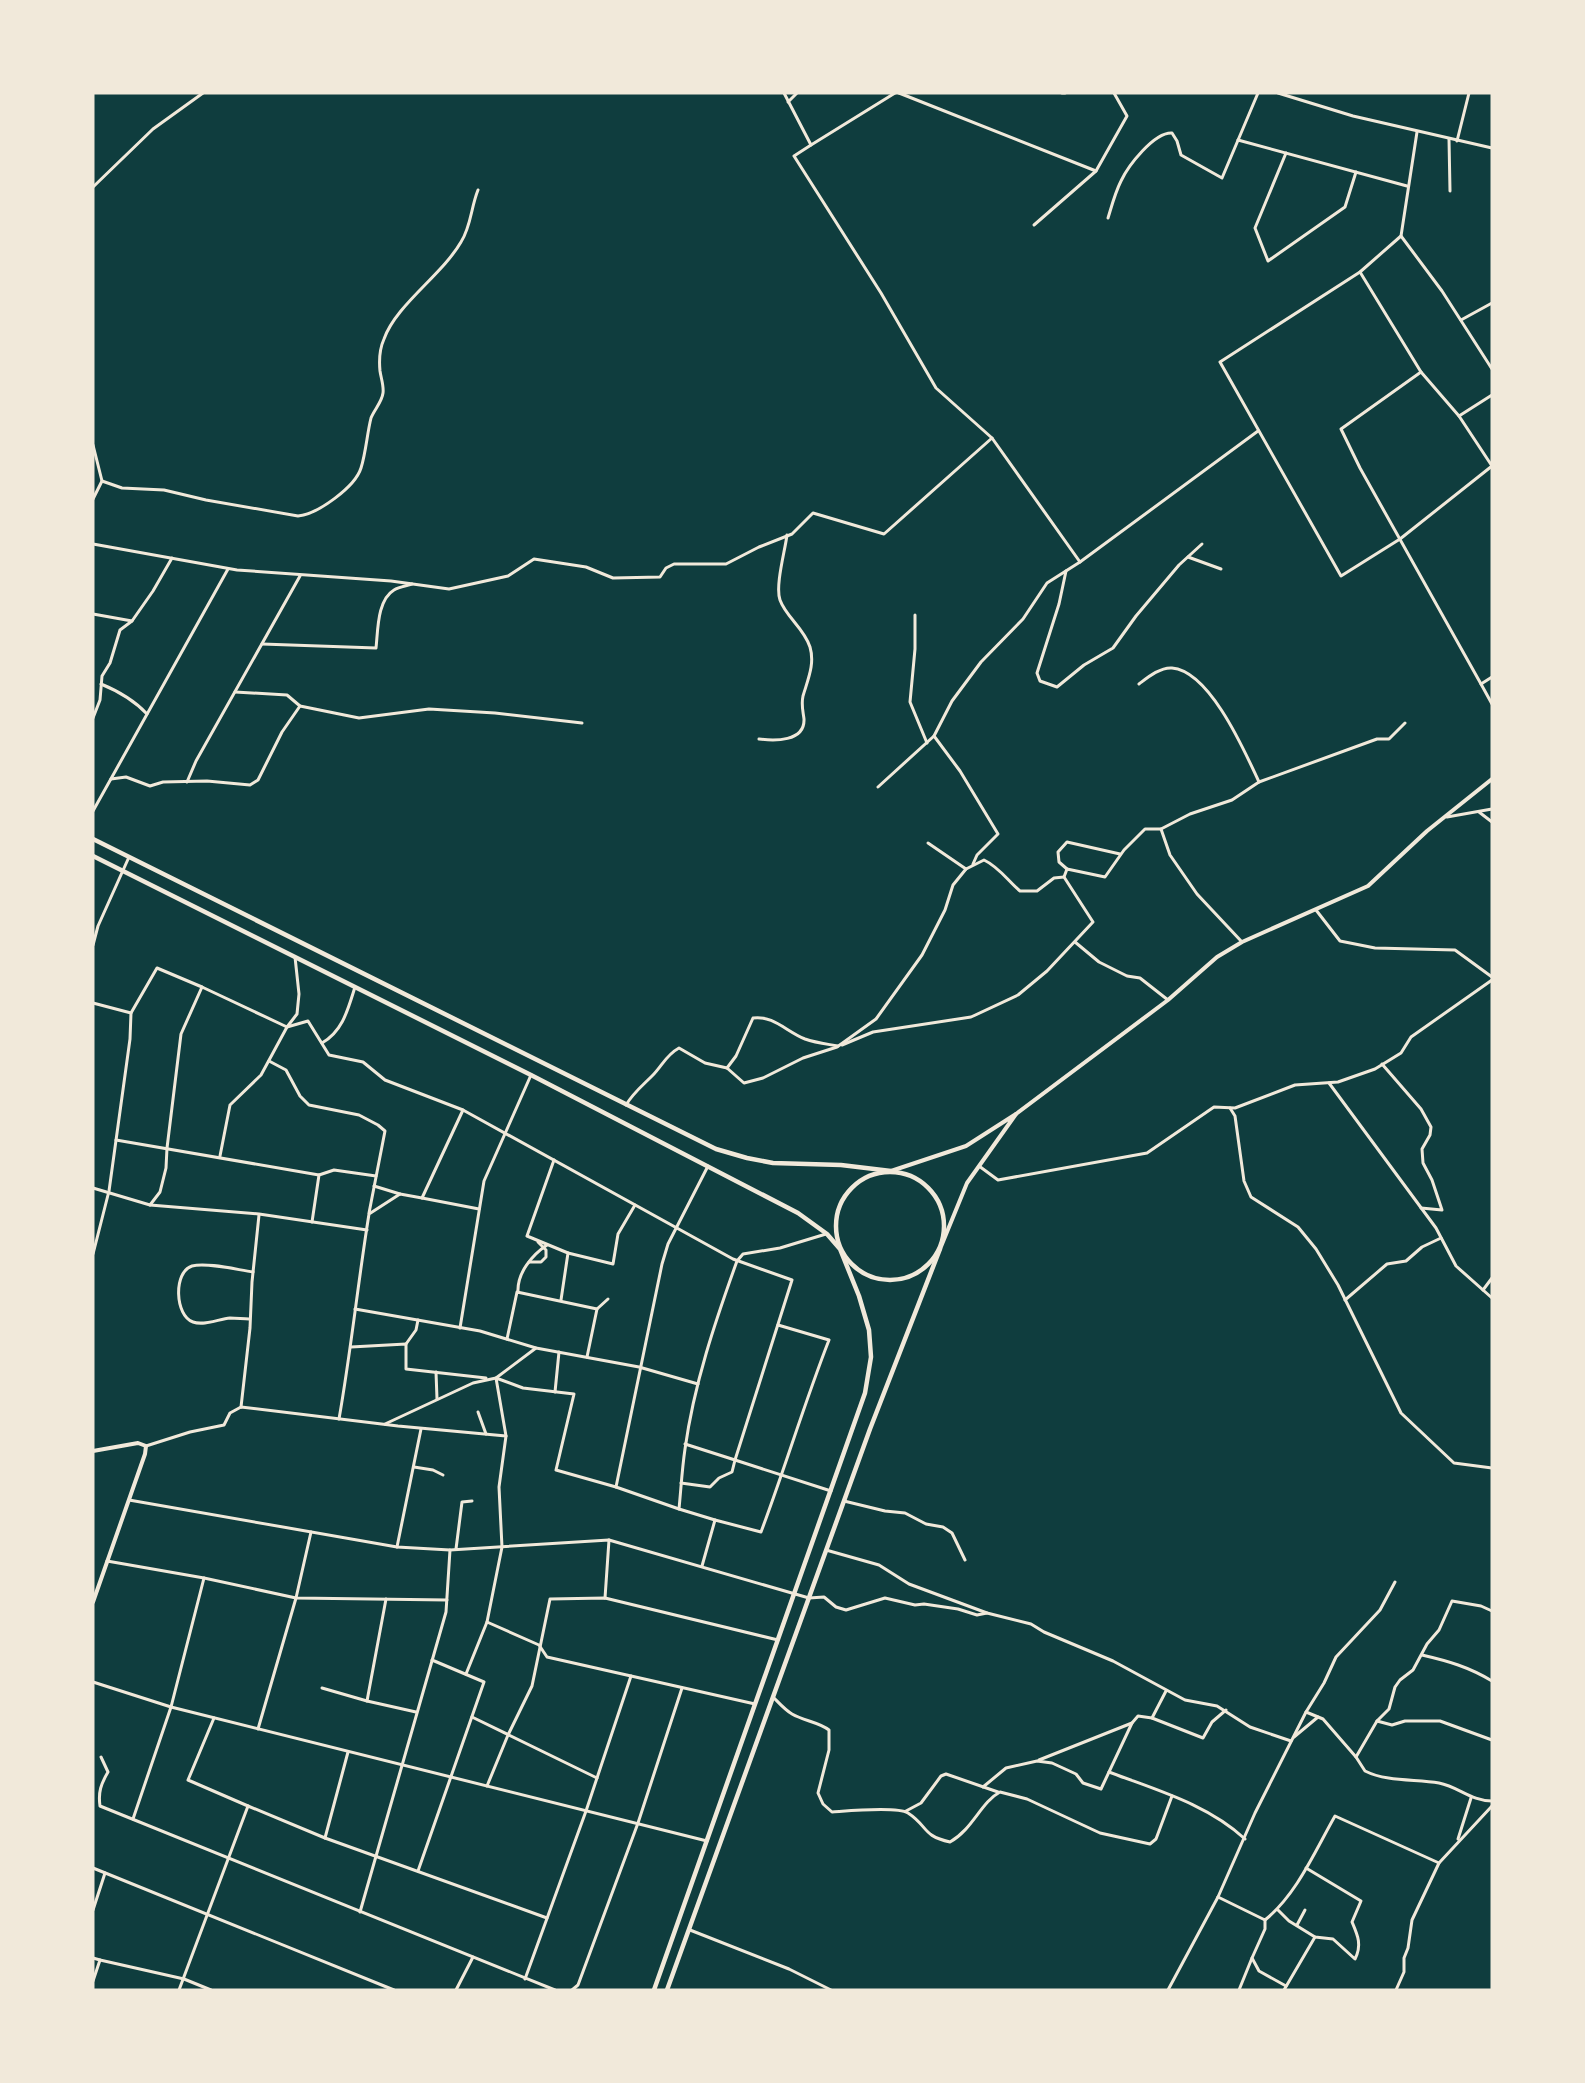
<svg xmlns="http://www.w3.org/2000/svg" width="1585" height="2083" viewBox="0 0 1585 2083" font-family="'PT Sans',sans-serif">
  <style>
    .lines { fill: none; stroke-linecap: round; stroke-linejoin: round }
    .minor { stroke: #f1e9da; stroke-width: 3 }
    .tertiary { stroke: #f1e9da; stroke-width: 4 }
    .primary { stroke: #f1e9da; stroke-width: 4.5 }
  </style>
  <rect width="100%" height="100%" fill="#0f3d3e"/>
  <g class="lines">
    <!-- minor -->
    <g class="minor">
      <path d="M784 93 811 145 895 93"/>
      <path d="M899 93 1096 171"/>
      <path d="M1062 93H1065"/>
      <path d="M1278 93 1353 116 1492 148"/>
      <path d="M788 102 797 93"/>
      <path d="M1417 132 1401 236 1360 272 1220 362 1341 576 1400 539 1492 466"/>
      <path d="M1449 139 1450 191"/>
      <path d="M1238 140 1407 186"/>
      <path d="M1457 141 1469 93"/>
      <path d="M811 145 794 156 881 293 936 388 992 438 1080 562"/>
      <path d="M1286 153 1255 228 1268 261 1345 207 1356 172"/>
      <path d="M93 187 153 129 203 93"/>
      <path d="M1108 218C1112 205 1115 193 1121 181 1128 166 1154 132 1172 133L1177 141 1181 155 1222 178 1258 93"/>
      <path d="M1034 225 1096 171 1127 116 1114 93"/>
      <path d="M1401 236 1442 291 1492 369"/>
      <path d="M1360 272 1421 372 1459 416"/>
      <path d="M1461 320 1492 303"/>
      <path d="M1421 372 1341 429 1360 468 1481 684"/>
      <path d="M93 445 102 481 93 499"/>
      <path d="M1492 466 1459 416 1492 395"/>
      <path d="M102 481 122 488 164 490 206 500 298 516C318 514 355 487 361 468 366 452 367 434 371 418 374 410 382 402 383 393 384 386 381 378 380 371 379 361 380 348 384 339 396 305 442 275 461 242 471 227 471 207 478 190"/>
      <path d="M93 544 237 570 391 581 449 589 508 576 534 559 586 567 613 578 660 577 666 568 674 564H726L759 547 792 534 813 513 884 534 992 438"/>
      <path d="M1188 557 1221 569"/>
      <path d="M1066 571 1059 604 1037 673 1040 681 1057 687 1084 665 1113 648 1136 616 1179 565 1202 544"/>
      <path d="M93 614 132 621 120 630 110 663 102 676 100 700 93 718"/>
      <path d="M915 615V649L910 702 927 743"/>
      <path d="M132 621 153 591 172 558"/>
      <path d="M262 644 376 648C378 631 377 600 394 590 399 587 406 586 412 584"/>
      <path d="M1492 677 1481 684 1492 704"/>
      <path d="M101 684C118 691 134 700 147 714"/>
      <path d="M1139 684C1147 678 1160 667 1172 668 1210 671 1245 752 1259 782"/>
      <path d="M235 692 287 695 300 706 359 718 429 709 495 713 582 723"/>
      <path d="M934 736 960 771 998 834 977 855 973 864"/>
      <path d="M759 739C774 741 805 742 804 719 803 711 801 705 803 696 808 679 815 664 810 647 804 628 786 617 780 600 775 586 785 551 787 535"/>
      <path d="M111 779 126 777 150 786 163 782 207 781 250 785 258 780 282 732 300 706"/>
      <path d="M187 782 196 761 300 576"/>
      <path d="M878 787 934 736 952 701 981 662 1023 619 1047 583 1080 562 1258 431"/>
      <path d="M93 811 228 569"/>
      <path d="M1479 812 1492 822"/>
      <path d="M1447 817 1492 809"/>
      <path d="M928 843 966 869 984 860C999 867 1008 881 1020 891H1037L1054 878 1064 877"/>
      <path d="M1067 869 1059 862 1058 852 1067 842 1120 854"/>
      <path d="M1316 910 1340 941 1375 948 1455 950 1492 977"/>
      <path d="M1075 942 1099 962 1127 976 1140 978 1168 1000"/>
      <path d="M1242 942 1197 894 1170 855 1161 829 1190 814 1232 800 1259 782 1377 739H1389L1405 723"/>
      <path d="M93 945 98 926 129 857"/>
      <path d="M93 1003 131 1013 130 1039 109 1191 93 1254"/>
      <path d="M131 1013 157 968 202 987"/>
      <path d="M322 1043C343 1031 348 1009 355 987"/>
      <path d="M842 1045 873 1032 971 1017 1018 995 1047 971 1093 922 1064 877 1067 869 1105 877 1124 850 1145 829H1161"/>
      <path d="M269 1061 286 1070 300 1096 309 1105 359 1115 378 1125 385 1131 369 1213"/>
      <path d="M1382 1064 1421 1109 1431 1127 1430 1135 1422 1149 1423 1163 1432 1180 1442 1210 1421 1208"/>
      <path d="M727 1068 736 1056 753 1018C773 1015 787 1032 805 1039 816 1043 827 1044 838 1046"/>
      <path d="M1329 1083 1436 1228 1456 1266 1492 1298"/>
      <path d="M626 1105C633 1093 642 1086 652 1076 662 1066 666 1055 679 1048L705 1063 727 1068 744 1083 763 1078 803 1058 837 1047 876 1019 922 955 945 910 953 885 966 869"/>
      <path d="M1230 1108 1235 1116 1244 1181 1251 1197 1298 1227 1316 1249 1338 1285 1401 1413 1454 1463 1492 1468"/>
      <path d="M116 1140 319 1175"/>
      <path d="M220 1156 230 1105 261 1075 287 1027 297 1014 299 994 295 957"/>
      <path d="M554 1160 527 1236 568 1253 561 1300"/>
      <path d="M979 1166 998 1180 1147 1153 1214 1107 1235 1108 1295 1085 1338 1082 1375 1069 1401 1053 1411 1037 1492 980"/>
      <path d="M374 1186 400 1194"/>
      <path d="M93 1188 150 1205 259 1214 367 1230"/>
      <path d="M422 1198 479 1209"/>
      <path d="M150 1205 160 1192 166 1168 167 1148 181 1034 202 987 287 1027 308 1021 329 1055 363 1062 385 1080 463 1110 733 1259 792 1280 735 1460 831 1491"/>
      <path d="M312 1222 319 1175 334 1170 376 1176"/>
      <path d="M568 1253 613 1264 618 1234 635 1205"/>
      <path d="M529 1262H541L546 1257V1250L538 1242"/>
      <path d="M1483 1290 1492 1278"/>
      <path d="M518 1292C517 1273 532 1255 547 1245"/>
      <path d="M1345 1300 1387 1264 1406 1261 1422 1247 1441 1238"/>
      <path d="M355 1309 480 1331 536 1348 639 1367 698 1384"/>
      <path d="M597 1309 608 1299"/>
      <path d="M249 1319C243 1319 237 1318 230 1318 219 1319 204 1326 193 1322 175 1316 173 1272 192 1266 207 1262 238 1270 253 1272"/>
      <path d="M460 1328 484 1181 531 1075"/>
      <path d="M507 1339 517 1292 597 1309 587 1357"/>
      <path d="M406 1344 416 1330 418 1320"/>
      <path d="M351 1347 406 1344V1369L486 1378"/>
      <path d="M436 1372 437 1399"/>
      <path d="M555 1392 559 1352"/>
      <path d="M241 1407 250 1328 252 1282 259 1215"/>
      <path d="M478 1412 486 1434"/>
      <path d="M339 1419C351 1351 358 1282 369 1214L400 1194 422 1198 463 1110"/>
      <path d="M385 1424 473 1383 496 1378 536 1348"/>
      <path d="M146 1446 190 1432 224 1425 230 1413 241 1407 398 1426 506 1436"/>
      <path d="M414 1467 433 1470 443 1475"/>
      <path d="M681 1483 710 1487 719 1478 732 1472 735 1460 685 1444"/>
      <path d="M129 1500 397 1547 450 1550 609 1540 809 1598 824 1597 836 1607 846 1610 885 1598 915 1605 924 1604 958 1609 977 1615 987 1613"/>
      <path d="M844 1501 885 1511 905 1513 926 1524 943 1527 952 1533 965 1560"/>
      <path d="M679 1509 616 1487 662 1264 668 1244 708 1166"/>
      <path d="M715 1520 679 1509C681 1489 682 1469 685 1449 694 1384 715 1322 737 1261L743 1254 780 1248 826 1234"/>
      <path d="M397 1547 421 1429"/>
      <path d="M456 1549 462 1502 472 1501"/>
      <path d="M826 1550 879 1565 909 1584 987 1613 1031 1624 1044 1632 1113 1661 1185 1700 1217 1706 1250 1727 1291 1741"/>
      <path d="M107 1561 204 1578 296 1598 447 1600"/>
      <path d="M702 1566 715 1520 761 1532C785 1468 804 1404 829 1340L778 1325"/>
      <path d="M605 1598 609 1540"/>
      <path d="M487 1622 502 1547 499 1487 506 1436 496 1378 523 1388 574 1394 556 1470 616 1487"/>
      <path d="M1422 1655C1448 1661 1469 1667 1492 1681"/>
      <path d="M466 1674 487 1622 539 1645 547 1657 755 1704"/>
      <path d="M93 1682 171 1707 707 1841"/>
      <path d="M322 1688 367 1701 386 1599"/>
      <path d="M773 1697C779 1703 785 1710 792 1714 804 1721 819 1722 829 1730V1750L818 1793 823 1804 832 1812C847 1811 897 1806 908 1813 928 1826 922 1836 950 1842 973 1829 981 1802 1000 1792L1027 1799 1100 1833 1150 1844 1156 1839 1172 1796"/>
      <path d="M367 1701 416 1712"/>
      <path d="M1306 1712 1323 1719 1356 1757 1365 1771C1387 1782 1415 1779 1439 1783 1459 1787 1471 1801 1492 1801"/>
      <path d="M472 1717 597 1778"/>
      <path d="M214 1718 188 1780 248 1806"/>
      <path d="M1152 1718 1166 1691"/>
      <path d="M1377 1721 1392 1725 1405 1721H1440L1492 1740"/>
      <path d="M258 1729 296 1598 311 1532"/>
      <path d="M1294 1737 1318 1717"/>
      <path d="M348 1752 325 1838 547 1918"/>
      <path d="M101 1757 108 1772C101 1784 98 1792 100 1806L555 1990"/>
      <path d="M1356 1757 1377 1721 1389 1709 1395 1687 1400 1680 1413 1670 1427 1644 1439 1630 1452 1601 1481 1606 1492 1611"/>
      <path d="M1039 1760 1132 1723"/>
      <path d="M1109 1772C1156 1790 1207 1804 1245 1839"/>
      <path d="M487 1786 508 1735 532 1686 550 1599 605 1598 778 1640"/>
      <path d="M983 1787 1006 1768 1037 1761 1052 1763 1076 1774 1083 1783 1101 1789 1132 1723 1138 1716 1152 1718 1203 1738 1212 1722 1226 1710"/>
      <path d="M906 1811 921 1803 941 1776 946 1774 998 1792"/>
      <path d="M133 1819 171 1707 204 1578"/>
      <path d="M1458 1839 1471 1798"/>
      <path d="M93 1868 394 1990"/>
      <path d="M418 1871 484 1682 432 1660"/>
      <path d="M1218 1897 1265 1920C1297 1894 1315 1851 1335 1816L1439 1863"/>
      <path d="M93 1910 105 1873"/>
      <path d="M1278 1910 1289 1921 1315 1937 1333 1939 1355 1959C1362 1945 1358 1936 1352 1922L1361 1901 1306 1868"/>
      <path d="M360 1912 446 1612 450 1550"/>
      <path d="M1265 1920V1929L1252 1958 1259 1971 1286 1986"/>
      <path d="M1297 1925 1305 1910"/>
      <path d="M690 1930 789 1969 831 1990"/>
      <path d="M93 1958 100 1960 93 1981"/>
      <path d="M100 1960 184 1979 211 1990"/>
      <path d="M525 1979 586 1811 631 1676"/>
      <path d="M179 1990 248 1806 325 1838"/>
      <path d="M456 1990 473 1957"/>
      <path d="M572 1990 578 1985 638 1823 682 1688"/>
      <path d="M1168 1990 1218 1897 1255 1813 1306 1712 1324 1683 1336 1657 1380 1610 1395 1582"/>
      <path d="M1239 1990 1252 1958"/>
      <path d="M1284 1990 1315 1937"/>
      <path d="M1396 1990 1404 1972V1958L1408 1948 1412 1920 1439 1863 1492 1806"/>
    </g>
    <!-- tertiary -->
    <g class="tertiary">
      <path d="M1016 1114 1168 1000 1217 957 1242 942 1368 886 1427 831 1492 779"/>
      <path d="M891 1171 966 1146 1016 1114 967 1183 940 1249"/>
      <path d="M93 1451 138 1443 146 1446 145 1454 93 1602"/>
    </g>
    <!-- primary -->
    <g class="primary">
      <path d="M93 839 716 1149 747 1158 773 1163 841 1165 891 1171"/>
      <path d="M93 856 531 1075 798 1213 827 1234 840 1249 859 1296 869 1330 871 1357 865 1393 654 1990"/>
      <circle cx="890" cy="1226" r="54"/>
      <path d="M667 1990 870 1429 940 1249"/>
    </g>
  </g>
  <!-- border -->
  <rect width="1585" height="2083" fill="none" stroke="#f1e9da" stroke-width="189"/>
</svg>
